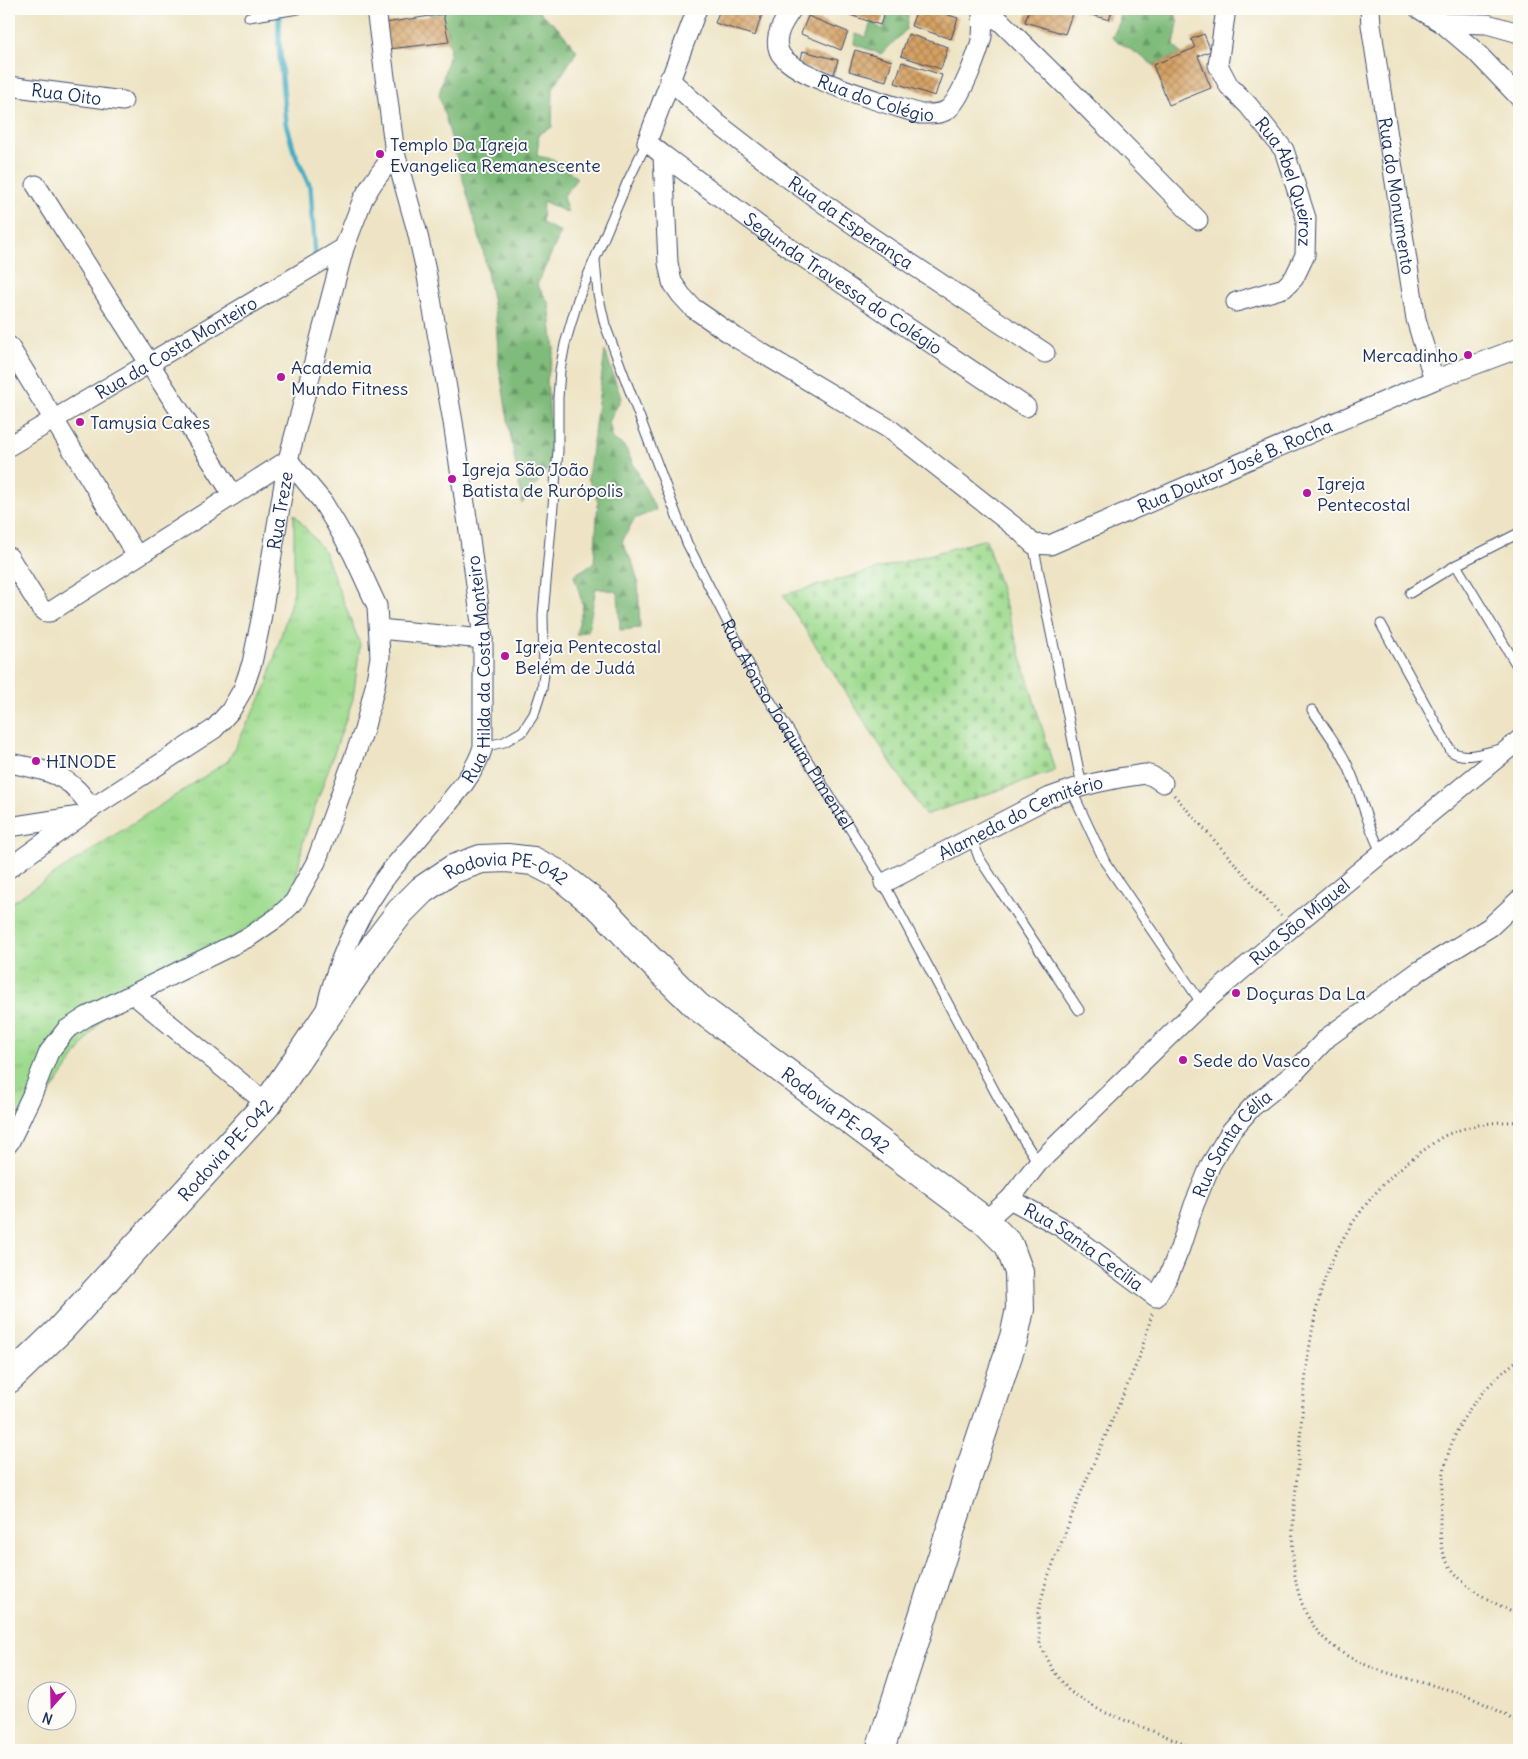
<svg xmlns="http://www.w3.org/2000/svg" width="1528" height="1759" viewBox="0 0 1528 1759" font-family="Delius,sans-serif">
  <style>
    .grass { fill: url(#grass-tufts); stroke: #5d8576 }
    .forest { fill: url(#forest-firs); stroke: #4d756c }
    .cemetery { fill: url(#cemetery-stones); stroke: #5d8576 }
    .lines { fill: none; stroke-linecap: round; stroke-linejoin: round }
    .stream { stroke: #43acc3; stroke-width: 5.5 }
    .building { fill: url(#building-cross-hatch) }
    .service-casing { stroke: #3b4a6d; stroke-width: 11 }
    .minor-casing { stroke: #3b4a6d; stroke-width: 21 }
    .primary-casing { stroke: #3b4a6d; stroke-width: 30 }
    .path { stroke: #3b4a6d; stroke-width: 3; stroke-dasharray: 1 4; stroke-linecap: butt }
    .service { stroke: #fff; stroke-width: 9 }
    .minor { stroke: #fff; stroke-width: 19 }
    .primary { stroke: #fff; stroke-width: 28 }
    .poi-dot { fill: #b5179e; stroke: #fdfcf7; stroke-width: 2 }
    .labels { text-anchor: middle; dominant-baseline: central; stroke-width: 4; stroke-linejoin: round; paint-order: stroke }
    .street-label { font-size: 18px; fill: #1b2f5e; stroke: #fdfcf7 }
    .poi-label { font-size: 18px; fill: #1b2f5e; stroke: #fdfcf7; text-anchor: start }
  </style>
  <defs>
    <pattern id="grass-tufts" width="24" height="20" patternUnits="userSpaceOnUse" patternTransform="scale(1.25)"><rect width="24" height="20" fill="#9fdb8f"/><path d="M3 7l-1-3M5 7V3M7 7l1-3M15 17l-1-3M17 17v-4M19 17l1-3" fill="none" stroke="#88bc7e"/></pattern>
    <pattern id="forest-firs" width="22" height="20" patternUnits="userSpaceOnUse" patternTransform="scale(1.25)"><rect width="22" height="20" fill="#7fbb7a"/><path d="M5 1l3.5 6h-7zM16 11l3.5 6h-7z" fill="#679867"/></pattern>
    <pattern id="cemetery-stones" width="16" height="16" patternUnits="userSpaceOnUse" patternTransform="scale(1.25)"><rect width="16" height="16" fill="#9fdb8f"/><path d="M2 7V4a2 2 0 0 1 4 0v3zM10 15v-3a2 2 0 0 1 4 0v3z" fill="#88bc7e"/></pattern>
    <pattern id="building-cross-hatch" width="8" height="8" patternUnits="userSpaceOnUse" patternTransform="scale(1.25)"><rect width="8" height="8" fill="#d5a163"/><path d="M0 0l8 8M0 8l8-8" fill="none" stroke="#ac8455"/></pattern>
  </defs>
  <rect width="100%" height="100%" fill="#fdfcf7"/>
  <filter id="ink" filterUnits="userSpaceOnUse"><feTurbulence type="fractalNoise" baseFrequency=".02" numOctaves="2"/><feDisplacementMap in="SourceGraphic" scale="10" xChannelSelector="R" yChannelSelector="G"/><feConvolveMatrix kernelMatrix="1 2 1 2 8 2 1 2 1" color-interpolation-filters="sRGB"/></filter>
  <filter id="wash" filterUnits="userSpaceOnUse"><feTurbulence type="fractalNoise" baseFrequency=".0096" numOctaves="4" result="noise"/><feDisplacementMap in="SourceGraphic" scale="20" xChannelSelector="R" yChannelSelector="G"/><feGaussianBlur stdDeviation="1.12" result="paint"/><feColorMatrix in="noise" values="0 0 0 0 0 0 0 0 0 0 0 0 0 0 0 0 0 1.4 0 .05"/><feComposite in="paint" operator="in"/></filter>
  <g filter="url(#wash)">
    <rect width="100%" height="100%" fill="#eee4c5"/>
    <!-- grass -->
    <path class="grass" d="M294 514 324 551 360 644 353 699 303 842 291 906 110 1006 9 1152V904L228 761 266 687 294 591Z"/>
    <!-- forest -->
    <g class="forest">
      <path d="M428 9H536L559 29 577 51 553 88 552 127 539 134 537 156 553 159 577 178 563 197 568 213 543 201 542 223 561 232 537 285 549 303 554 350 547 380 553 461 522 504 499 366 496 320 483 250 439 95 450 49 443 15 430 16Z"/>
      <path d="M891 9H909L906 30 881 54 854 44 855 34 866 37 871 22 883 30Z"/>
      <path d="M1118 9H1174L1178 23 1174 45 1181 54 1153 65 1144 58 1112 38 1120 21Z"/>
      <path d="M605 351 621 398 609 422 613 439 625 447 656 510 634 519 622 542 633 564 638 582 640 628 620 630 618 592 596 588 588 631 576 635 583 606 574 575 594 563 598 502 588 478Z"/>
    </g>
    <!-- cemetery -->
    <path class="cemetery" d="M986 539 1055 771 925 815 783 595Z"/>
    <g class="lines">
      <!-- stream -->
      <path class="stream" d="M279 10V44L286 123 294 151 310 187 315 255"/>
    </g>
    <g id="blocks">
      <!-- building -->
      <g class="building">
        <path d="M720 9H745L762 14 755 36 715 23Z"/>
        <path d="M842 9H886L880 25 841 12Z"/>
        <path d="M917 9H930L958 18 951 39 911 26Z"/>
        <path d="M1029 9H1067L1073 11 1065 34 1025 22Z"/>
        <path d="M1083 9H1113L1109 20 1082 12Z"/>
        <path d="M443 14 449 42 389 49 385 23Z"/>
        <path d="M808 16 848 32 841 50 801 34Z"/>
        <path d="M908 34 948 47 941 69 901 56Z"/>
        <path d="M1204 34 1211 51 1198 56 1211 88 1169 105 1153 65 1195 48 1191 39Z"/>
        <path d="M855 50 892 61 886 81 849 71Z"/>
        <path d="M803 51 838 60 834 74 799 66Z"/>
        <path d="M902 62 942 75 935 96 895 83Z"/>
      </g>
    </g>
  </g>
  <g filter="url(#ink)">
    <use href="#blocks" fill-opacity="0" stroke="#3b4a6d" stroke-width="1"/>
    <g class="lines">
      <!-- service casing -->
      <g class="service-casing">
        <g id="service">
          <path d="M249 17 298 9"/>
          <path id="s1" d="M595 261 598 294 605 325 687 543 756 678 881 878 1001 1103 1038 1163"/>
          <path d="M1033 544 1082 786"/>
          <path d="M1456 565 1519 669"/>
          <path d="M1410 593 1456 565 1519 533"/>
          <path d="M1381 624 1451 751C1465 761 1486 752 1501 749"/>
          <path d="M1312 710C1324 727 1337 744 1346 762 1361 792 1366 825 1382 853"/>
          <path d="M483 747 504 742 523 731 534 714 542 689 544 674 543 615 558 451V398L560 370 565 344 578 299 627 183 647 142"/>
          <path d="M1071 789 1105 862 1202 1004"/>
          <path d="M972 838 979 858 1079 1010"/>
        </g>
      </g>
      <!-- minor casing -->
      <g class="minor-casing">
        <g id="minor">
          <path id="s2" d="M697 9 647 142 663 155 788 247 1026 407"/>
          <path id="s3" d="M792 9C784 21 773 36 779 51 788 77 893 105 920 114 929 114 939 115 947 110 960 101 979 52 982 36 983 27 982 18 983 9"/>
          <path id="s4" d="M1226 9 1218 65 1229 86 1248 105 1284 150 1306 218 1305 255 1294 278 1284 288 1236 302"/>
          <path id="s5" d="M1370 9 1371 25 1416 319 1434 380"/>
          <path d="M1419 9 1442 23 1475 51 1519 97"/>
          <path d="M982 16 999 20 1072 92 1198 220"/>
          <path d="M1442 23 1487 24 1519 33"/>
          <path id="s6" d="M669 79 718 124 785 176 874 239 1045 353"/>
          <path id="s7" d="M9 86 123 101"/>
          <path id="s8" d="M663 155 668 263 672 282 681 295 693 308 735 337 891 430 1020 531 1033 544 1050 545 1434 380 1519 348"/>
          <path d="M36 185 233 495"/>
          <path d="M9 346 137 556"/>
          <path id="s9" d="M9 446 344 248"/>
          <path d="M9 557 40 607 46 612H50L288 460 322 501 336 524 353 554 377 606 380 657 375 686 364 730 316 862 294 902 278 917 249 937 86 1017 66 1030 49 1052 32 1095 9 1143"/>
          <path d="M379 629 483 639"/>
          <path d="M9 763C31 767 61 772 77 790 82 795 87 802 92 808"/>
          <path d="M9 827 80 816"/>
          <path id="s10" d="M9 868 92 808 214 729 231 710 243 689 252 663 261 620 288 460 344 248 363 199 372 184 395 153"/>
          <path id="s11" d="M884 883 1050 797C1081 785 1113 778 1145 774L1152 776 1163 783"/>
          <path d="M134 995 267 1104"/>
          <path id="s12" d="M326 1009C336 965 353 925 379 887 391 868 408 851 422 834 444 807 473 780 483 747V639L469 531 453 422 426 271 417 231 395 153 376 9"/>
          <path id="s13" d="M1010 1199 1061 1227 1156 1297 1169 1275 1180 1248 1194 1205 1211 1164 1231 1131 1252 1107 1292 1075 1328 1037 1419 971 1490 927 1519 900"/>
          <path id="s14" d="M985 1221 1010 1199 1038 1163 1202 1004 1292 927 1519 740"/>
        </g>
      </g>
      <!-- primary casing -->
      <g class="primary-casing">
        <g id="primary">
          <path id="s15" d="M9 1379 60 1330 267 1104 375 945 400 912 422 890 453 869 481 859 507 858 533 861 558 874 602 909 646 956 697 1006 985 1221 1009 1245 1019 1272 1020 1309 1014 1337 966 1482 880 1750"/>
        </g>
      </g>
      <!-- path -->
      <g class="path">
        <path d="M1174 795 1281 915"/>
        <path d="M1519 1122C1494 1121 1468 1125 1444 1136 1438 1139 1432 1144 1427 1148 1383 1177 1345 1224 1327 1273 1307 1328 1303 1405 1298 1463 1294 1517 1281 1588 1319 1633 1351 1671 1414 1678 1459 1693 1480 1701 1501 1711 1519 1724"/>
        <path d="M1152 1314 1139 1358 1080 1495 1046 1582 1038 1613 1040 1644 1053 1670 1069 1691 1101 1711 1181 1742 1194 1750"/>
        <path d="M1519 1359C1482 1388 1455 1419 1445 1467 1442 1479 1442 1492 1441 1505 1439 1521 1439 1551 1449 1565 1465 1590 1494 1602 1519 1616"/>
      </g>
      <!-- service -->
      <use href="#service" class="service"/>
      <!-- minor -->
      <use href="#minor" class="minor"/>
      <!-- primary -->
      <use href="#primary" class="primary"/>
    </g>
  </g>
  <!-- markers -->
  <g class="poi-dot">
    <circle cx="380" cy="154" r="5"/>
    <circle cx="1468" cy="355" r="5"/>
    <circle cx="281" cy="377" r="5"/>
    <circle cx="80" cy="422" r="5"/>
    <circle cx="452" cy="479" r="5"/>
    <circle cx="1307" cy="493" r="5"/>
    <circle cx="505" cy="656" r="5"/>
    <circle cx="36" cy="761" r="5"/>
    <circle cx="1236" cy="993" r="5"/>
    <circle cx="1183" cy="1060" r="5"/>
  </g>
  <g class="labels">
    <!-- street labels -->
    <g class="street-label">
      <text stroke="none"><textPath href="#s7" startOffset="58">Rua Oito</textPath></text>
      <text stroke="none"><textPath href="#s3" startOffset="156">Rua do Colégio</textPath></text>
      <text stroke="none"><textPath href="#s4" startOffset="195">Rua Abel Queiroz</textPath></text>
      <text stroke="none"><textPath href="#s5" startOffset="189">Rua do Monumento</textPath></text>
      <text stroke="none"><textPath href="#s6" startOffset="232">Rua da Esperança</textPath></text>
      <text stroke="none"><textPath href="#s2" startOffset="384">Segunda Travessa do Colégio</textPath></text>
      <text stroke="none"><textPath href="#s9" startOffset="194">Rua da Costa Monteiro</textPath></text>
      <text stroke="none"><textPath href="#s8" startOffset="794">Rua Doutor José B. Rocha</textPath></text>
      <text stroke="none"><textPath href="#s10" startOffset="480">Rua Treze</textPath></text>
      <text stroke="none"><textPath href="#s12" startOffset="386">Rua Hilda da Costa Monteiro</textPath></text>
      <text stroke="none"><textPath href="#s1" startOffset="505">Rua Afonso Joaquim Pimentel</textPath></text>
      <text stroke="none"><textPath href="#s11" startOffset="152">Alameda do Cemitério</textPath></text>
      <text stroke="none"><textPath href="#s15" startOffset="735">Rodovia PE-042</textPath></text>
      <text stroke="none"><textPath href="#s14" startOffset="435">Rua São Miguel</textPath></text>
      <text stroke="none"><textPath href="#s15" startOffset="1155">Rodovia PE-042</textPath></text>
      <text stroke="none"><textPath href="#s13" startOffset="349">Rua Santa Célia</textPath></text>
      <text stroke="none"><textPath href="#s15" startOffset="315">Rodovia PE-042</textPath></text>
      <text stroke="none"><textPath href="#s13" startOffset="88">Rua Santa Cecilia</textPath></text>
    </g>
    <!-- poi labels -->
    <g class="poi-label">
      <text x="390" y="144">Templo Da Igreja<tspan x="390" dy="21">Evangelica Remanescente</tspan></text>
      <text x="1458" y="355" text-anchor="end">Mercadinho</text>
      <text x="291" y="367">Academia<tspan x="291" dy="21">Mundo Fitness</tspan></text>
      <text x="90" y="422">Tamysia Cakes</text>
      <text x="462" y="469">Igreja São João<tspan x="462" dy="21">Batista de Rurópolis</tspan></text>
      <text x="1317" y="483">Igreja<tspan x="1317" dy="21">Pentecostal</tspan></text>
      <text x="515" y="646">Igreja Pentecostal<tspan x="515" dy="21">Belém de Judá</tspan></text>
      <text x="46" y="761">HINODE</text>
      <text x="1246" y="993">Doçuras Da La</text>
      <text x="1193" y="1060">Sede do Vasco</text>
    </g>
  </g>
  <!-- margin -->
  <rect width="1528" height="1759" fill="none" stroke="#fdfcf7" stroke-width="30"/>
  <!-- north arrow -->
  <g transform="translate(52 1706) rotate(200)"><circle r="24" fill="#fdfcf7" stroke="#a3aaba"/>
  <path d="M0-4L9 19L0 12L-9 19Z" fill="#b5179e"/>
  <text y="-8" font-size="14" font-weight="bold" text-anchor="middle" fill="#1b2f5e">N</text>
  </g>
</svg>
